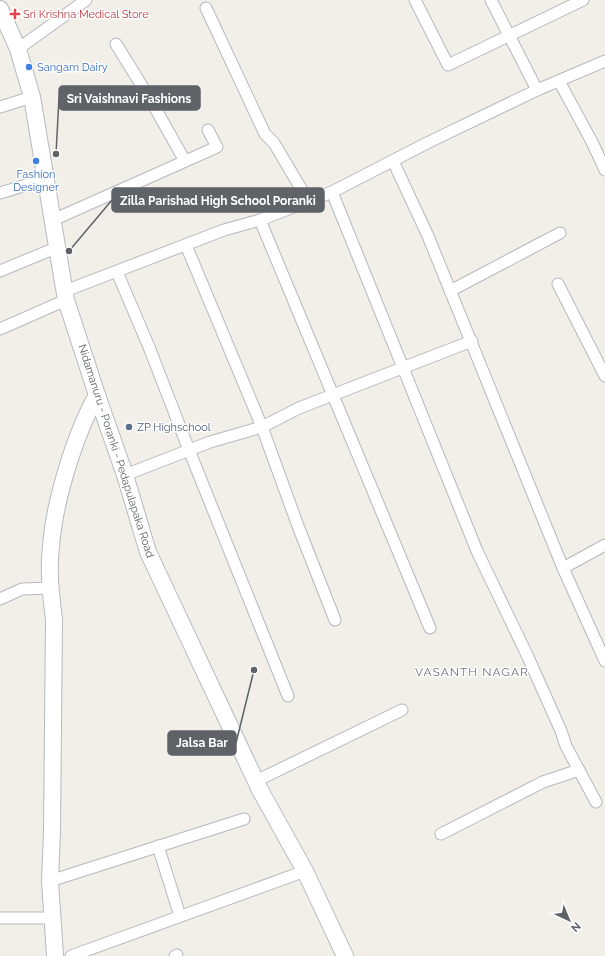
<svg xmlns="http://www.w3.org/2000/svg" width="605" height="956" viewBox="0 0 605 956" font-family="Raleway,sans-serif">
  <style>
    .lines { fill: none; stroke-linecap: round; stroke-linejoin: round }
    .street-casing { stroke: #b5b8bc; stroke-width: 13 }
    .secondary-casing { stroke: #b6babf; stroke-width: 18 }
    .street { stroke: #fff; stroke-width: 11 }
    .secondary { stroke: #fff; stroke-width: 16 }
    .health-dot { fill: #e0444e; stroke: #fff; stroke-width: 1.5 }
    .shop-dot { fill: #3f7fe0; stroke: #fff; stroke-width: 1.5 }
    .service-dot { fill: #5c6f8a; stroke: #fff; stroke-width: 1.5 }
    .labels { text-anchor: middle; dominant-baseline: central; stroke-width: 3; stroke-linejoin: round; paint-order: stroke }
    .health-label { font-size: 11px; fill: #be3a42; stroke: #fff; text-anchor: start }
    .shop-label { font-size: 11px; fill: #366cbe; stroke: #fff; text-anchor: start }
    .service-label { font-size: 11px; fill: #4e5e75; stroke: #fff; text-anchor: start }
    .street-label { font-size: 11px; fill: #5f6368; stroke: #fff }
    .neighbourhood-label { font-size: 12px; letter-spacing: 1px; fill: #70757a; stroke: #fff }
    .leader { fill: none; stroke: #5f6368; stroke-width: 1.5 }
    .callout-dot { fill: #5f6368; stroke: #fff; stroke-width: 1.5 }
    .callout { fill: #5f6368; stroke: #5f6368; stroke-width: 1.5 }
    .callout-label { font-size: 12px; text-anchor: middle; font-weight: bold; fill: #fff }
  </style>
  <rect width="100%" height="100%" fill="#f1efe8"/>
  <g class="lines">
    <!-- street casing -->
    <g class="street-casing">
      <g id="street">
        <path d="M415 0 448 65 583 0"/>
        <path d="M491 0 537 90"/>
        <path d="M206 8 265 134 274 143 309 202"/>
        <path d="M116 44 150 99 185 161"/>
        <path d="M18 49 86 0"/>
        <path d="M559 81 592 142 605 170"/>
        <path d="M0 107 32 97"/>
        <path d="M393 161 428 236 563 568 605 661"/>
        <path d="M332 192 477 551 528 657 561 731 566 746 596 802"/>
        <path d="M0 193 46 179"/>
        <path d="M53 220 217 147 208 130"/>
        <path d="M260 220 430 628"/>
        <path d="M186 245 262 427 298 526 335 620"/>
        <path d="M0 271 58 247"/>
        <path d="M117 272 149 347 189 450 288 696"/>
        <path d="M558 284 605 376"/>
        <path d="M65 291 224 230 260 220 332 192 427 143 537 90 605 61"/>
        <path d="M450 291 560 233"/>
        <path d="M0 329 66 300"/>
        <path d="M125 475 210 442 262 427 299 408 472 341"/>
        <path d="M563 568 605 545"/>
        <path d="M0 599 22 589 50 588"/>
        <path d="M256 781 402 710"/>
        <path d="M441 834 543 782 579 770"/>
        <path d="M158 846 180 916"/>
        <path d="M50 881 244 819"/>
        <path d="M0 918H53"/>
        <path d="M71 956 305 871"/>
        <path d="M175 956 177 955"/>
      </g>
    </g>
    <!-- secondary casing -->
    <g class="secondary-casing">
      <g id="secondary">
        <path d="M0 9 18 49 32 97 66 300 97 395 125 475 148 552 260 790 305 871 345 956"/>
        <path d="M55 956 50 881 52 831 54 620C51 595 48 571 51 547 54 502 75 434 97 395"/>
      </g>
    </g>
    <!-- street -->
    <use href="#street" class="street"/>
    <!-- secondary -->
    <use href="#secondary" class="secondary"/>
  </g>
  <!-- markers -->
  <path class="health-dot" d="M13 8h4v4h4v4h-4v4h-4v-4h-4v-4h4z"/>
  <g class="shop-dot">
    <circle cx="29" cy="67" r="4"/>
    <circle cx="36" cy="161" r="4"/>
  </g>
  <circle class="service-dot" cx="129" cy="427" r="4"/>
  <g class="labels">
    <!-- health labels -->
    <g class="health-label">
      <text x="23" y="14">Sri Krishna Medical Store</text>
    </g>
    <!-- shop labels -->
    <g class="shop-label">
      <text x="37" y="67">Sangam Dairy</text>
      <text x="36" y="174" text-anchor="middle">Fashion<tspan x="36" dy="13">Designer</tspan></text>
    </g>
    <!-- service labels -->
    <g class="service-label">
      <text x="137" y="427">ZP Highschool</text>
    </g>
    <!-- street labels -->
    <g class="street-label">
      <text transform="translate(116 451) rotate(72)">Nidamanuru - Poranki - Pedapulapaka Road</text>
    </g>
    <!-- neighbourhood labels -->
    <g class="neighbourhood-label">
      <text x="472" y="672">VASANTH NAGAR</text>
    </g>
  </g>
  <!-- callouts -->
  <path class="leader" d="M56 154L59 98M69 251L112 200M254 670L236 743"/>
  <g class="callout-dot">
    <circle cx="56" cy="154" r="4"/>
    <circle cx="69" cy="251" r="4"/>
    <circle cx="254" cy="670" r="4"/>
  </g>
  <g class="callout">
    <rect x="59" y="86" width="141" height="24" rx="4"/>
    <rect x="112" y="188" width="212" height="24" rx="4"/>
    <rect x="168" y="731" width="68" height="24" rx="4"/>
  </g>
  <g class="callout-label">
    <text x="129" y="103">Sri Vaishnavi Fashions</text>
    <text x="218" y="205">Zilla Parishad High School Poranki</text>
    <text x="202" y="747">Jalsa Bar</text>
  </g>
  <!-- north arrow -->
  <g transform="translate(569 920) rotate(136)" stroke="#ffffff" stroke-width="3" paint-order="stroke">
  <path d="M0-3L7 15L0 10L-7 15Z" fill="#5f6368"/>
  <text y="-6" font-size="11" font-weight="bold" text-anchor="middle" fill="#5f6368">N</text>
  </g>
</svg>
